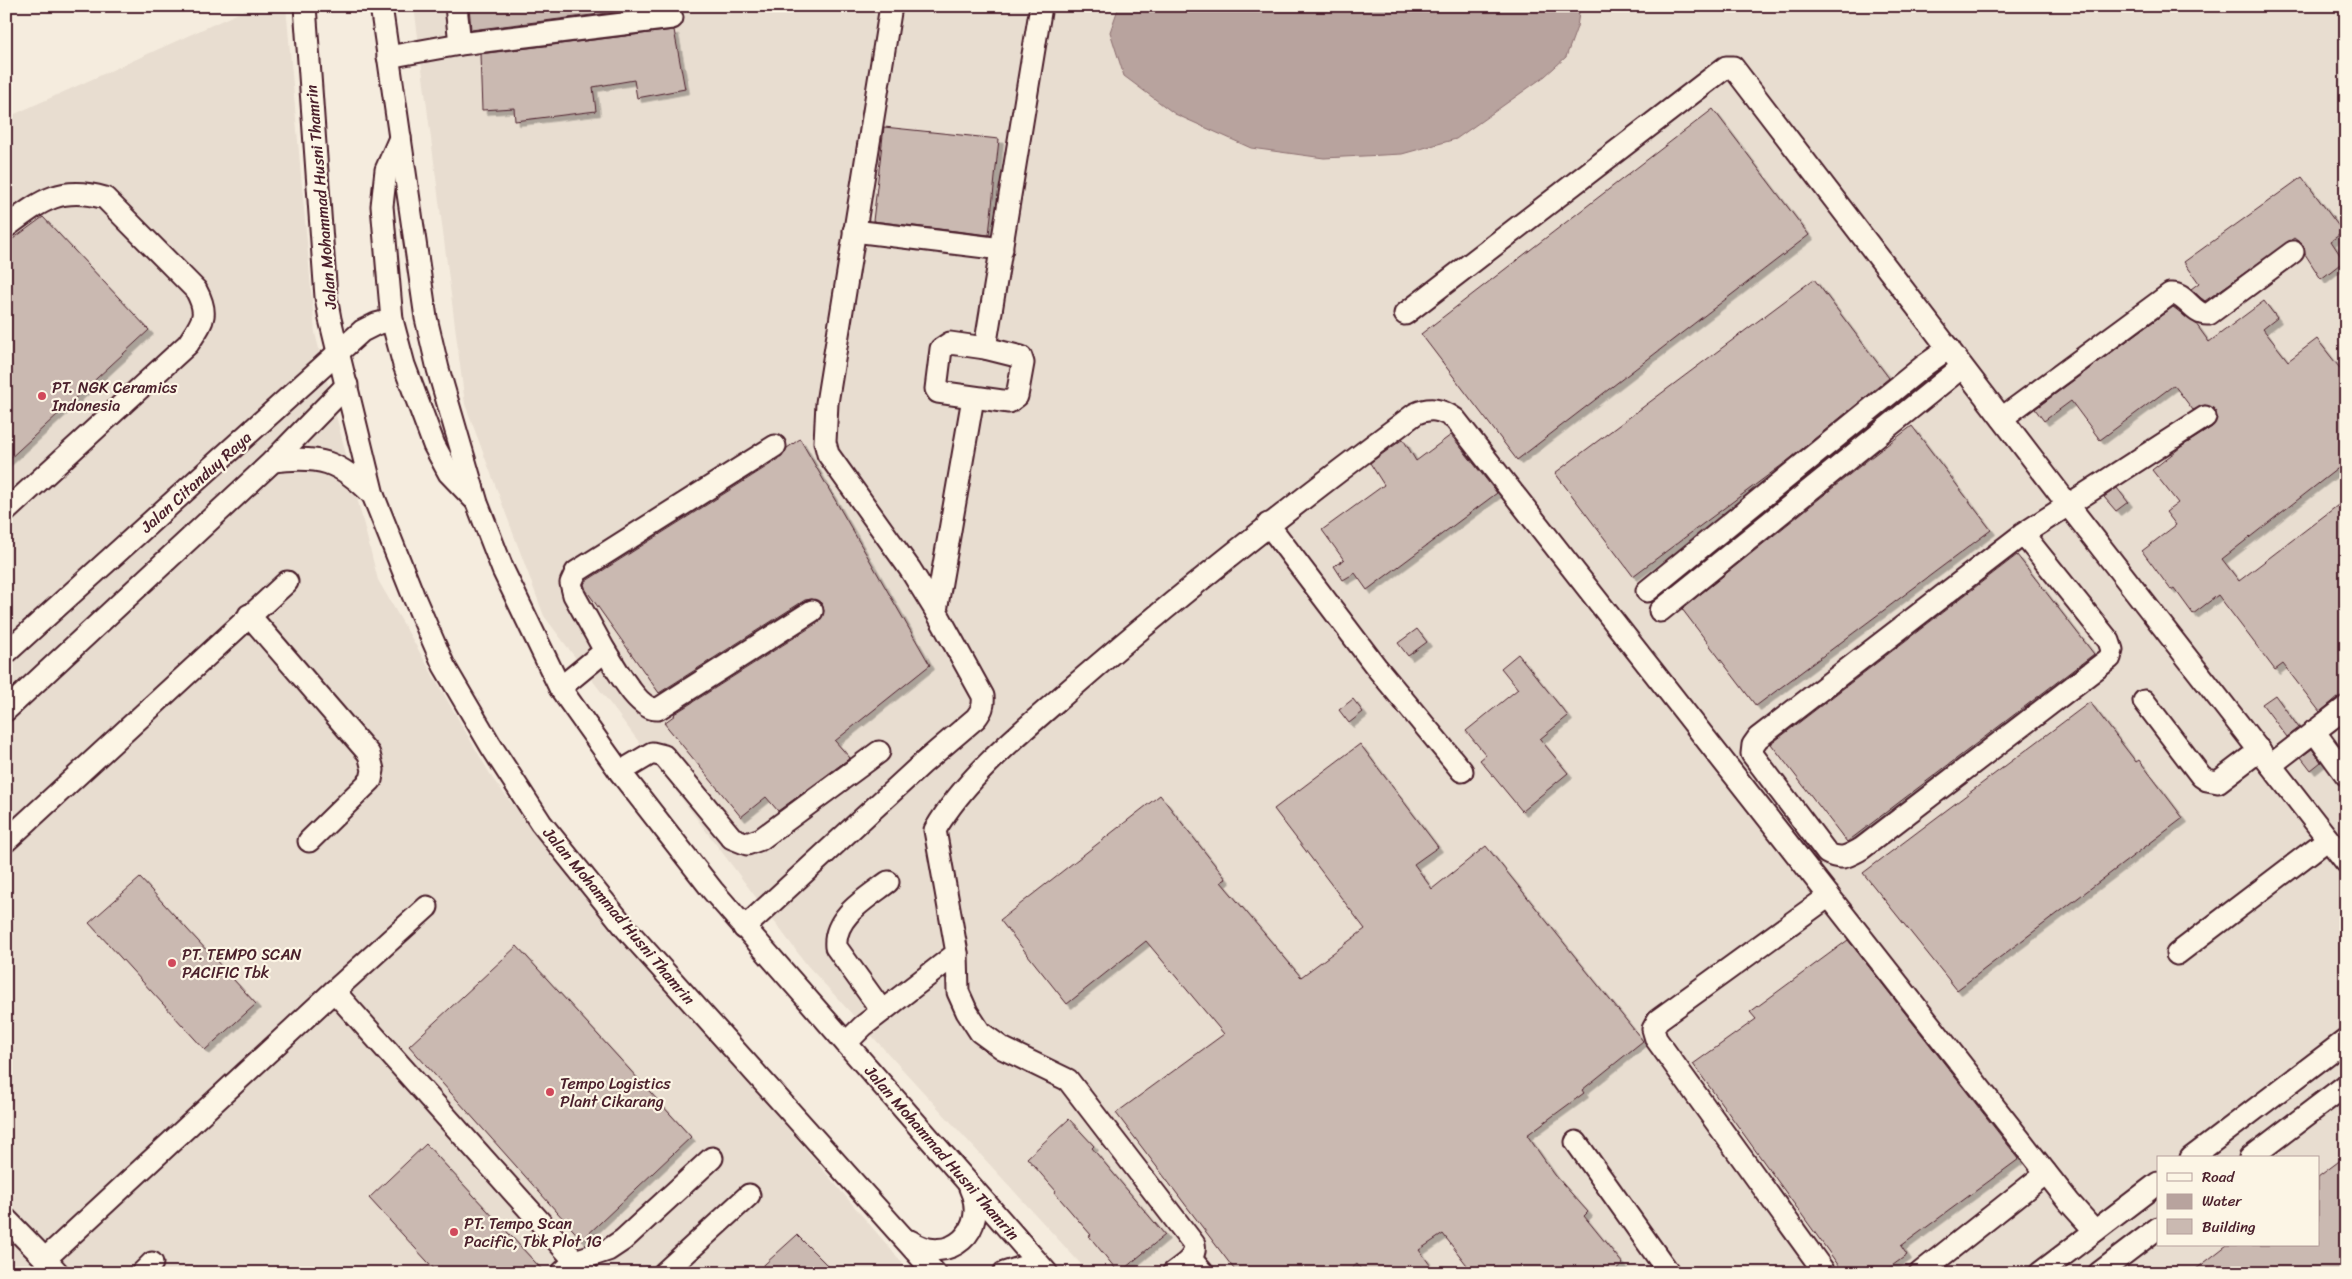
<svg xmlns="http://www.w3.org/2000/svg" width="2352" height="1279" viewBox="0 0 2352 1279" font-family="Sriracha,sans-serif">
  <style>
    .built { fill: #e8ddd0; fill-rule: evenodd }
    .water { fill: #b8a39e; stroke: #8c6e70 }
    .building { fill: #cab9b1; stroke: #4a1f2b; filter: url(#shadow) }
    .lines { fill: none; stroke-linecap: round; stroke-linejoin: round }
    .minor-casing { stroke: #4a1f2b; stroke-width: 25 }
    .minor { stroke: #fcf5e5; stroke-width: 21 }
    .poi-dot { fill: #d1495b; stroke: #fcf5e5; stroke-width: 2 }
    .labels { text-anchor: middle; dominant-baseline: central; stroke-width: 4.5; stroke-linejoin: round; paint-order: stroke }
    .street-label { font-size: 16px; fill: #4a1f2b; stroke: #fcf5e5 }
    .poi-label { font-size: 16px; fill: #4a1f2b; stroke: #fcf5e5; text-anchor: start }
  </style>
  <defs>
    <filter id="shadow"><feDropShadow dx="4.5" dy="4.5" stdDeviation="0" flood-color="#0004"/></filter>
  </defs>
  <rect width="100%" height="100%" fill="#f5ecde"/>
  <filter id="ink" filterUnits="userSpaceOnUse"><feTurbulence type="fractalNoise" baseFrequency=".02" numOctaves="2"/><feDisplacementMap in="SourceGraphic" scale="10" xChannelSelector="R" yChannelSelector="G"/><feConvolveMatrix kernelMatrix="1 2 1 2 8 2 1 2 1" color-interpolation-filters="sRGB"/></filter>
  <g filter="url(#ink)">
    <!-- built -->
    <g class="built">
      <path d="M254 6H286L315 333 378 580 493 779 608 926 779 1118 911 1273H6V118Z"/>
      <path d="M414 6H2346V1273H1089L807 965 544 616 465 404ZM2158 1158H2318V1245H2158Z"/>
    </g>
    <!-- water -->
    <path class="water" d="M1119 6H1580L1577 27 1566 57 1545 76 1456 139 1402 154 1324 158 1251 148 1175 114 1124 76 1110 32Z"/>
    <!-- building -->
    <g class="building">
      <path d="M469 6H665L471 30Z"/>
      <path d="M674 30 685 89 637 98 634 80 593 87 596 111 515 121 514 108 482 110 480 54Z"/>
      <path d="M1713 109 1809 235 1517 460 1421 334Z"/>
      <path d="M884 127 999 139 989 235 873 221Z"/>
      <path d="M2302 177 2343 232 2331 241 2344 261 2321 279 2305 254 2303 245 2294 238 2205 301 2201 298 2191 289 2199 283 2184 262Z"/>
      <path d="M43 217 149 330 6 462V244Z"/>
      <path d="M1814 279 1889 378 1786 462 1633 576 1555 473Z"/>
      <path d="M2264 301 2277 318 2263 329 2288 361 2317 339 2346 376V462L2222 559 2239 581 2346 499V695L2338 697 2320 712 2283 664 2275 670 2218 595 2193 614 2174 588 2171 590 2142 551 2176 525 2166 512 2178 503 2152 470 2181 447 2212 427 2217 417 2215 410 2205 405 2193 410 2174 385 2100 440 2071 401 2044 421 2035 409 2173 307 2196 324 2209 342Z"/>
      <path d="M1912 426 1991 530 1756 706 1682 609 1870 458Z"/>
      <path d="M1451 435 1497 493 1367 590 1355 573 1343 580 1334 566 1344 560 1322 530 1384 485 1370 463 1403 439 1416 461Z"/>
      <path d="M800 439 930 665 835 741 850 758 778 811 766 797 741 817 664 723 675 715 674 714 819 622 824 611 822 604 812 599 805 600 659 693 586 590 584 584 586 581 782 457 787 448Z"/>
      <path d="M2117 488 2128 502 2116 511 2104 497Z"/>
      <path d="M2017 555 2094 654 1847 842 1771 744Z"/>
      <path d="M1417 629 1427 642 1408 656 1398 643Z"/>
      <path d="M1518 654 1568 716 1540 739 1568 773 1522 811 1480 760 1486 755 1466 731 1518 689 1501 668Z"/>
      <path d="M2275 695 2299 728 2287 737 2262 704Z"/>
      <path d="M1353 699 1363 712 1349 723 1339 710Z"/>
      <path d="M2090 702 2136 762 2139 760 2183 818 1957 990 1863 873Z"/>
      <path d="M1360 744 1438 847 1414 864 1432 889 1486 846 1643 1041 1582 1090 1584 1093 1527 1135 1555 1175 1588 1212 1584 1216 1623 1264 1613 1273H1473L1443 1234 1419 1250 1436 1273H1364L1357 1264 1346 1273H1237L1116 1113 1224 1034 1146 941 1067 1004 1000 920 1160 795 1226 879 1221 882 1301 977 1365 929 1274 809Z"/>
      <path d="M2312 749 2321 762 2311 770 2301 757Z"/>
      <path d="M140 878 256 1004 205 1050 89 923Z"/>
      <path d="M1848 940 2019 1159 1901 1246 1907 1255 1882 1273H1844L1693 1064 1756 1019 1750 1012Z"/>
      <path d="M517 946 691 1137 582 1240 409 1046Z"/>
      <path d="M1069 1119 1094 1146 1092 1148 1165 1235 1119 1273 1089 1236 1091 1235 1054 1192 1056 1191 1027 1158Z"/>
      <path d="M426 1144 545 1273H438L369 1198Z"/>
      <path d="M2346 1156V1273H2191L2227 1245H2318V1177Z"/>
      <path d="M797 1235 835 1273H755Z"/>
    </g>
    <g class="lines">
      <!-- minor casing -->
      <g class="minor-casing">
        <g id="minor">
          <path d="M305 6 326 297 330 319 373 495 413 595 444 666 491 746 541 823 627 930 935 1273"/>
          <path d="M381 6 426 318 438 369 477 503 503 570 560 688 620 772 713 891 1047 1273"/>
          <path d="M456 6 460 44"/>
          <path d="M891 6 827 403 825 442 828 454 910 569 936 611 973 398"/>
          <path d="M388 57 460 44 672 18"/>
          <path d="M400 138 386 170 382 206 392 320 404 365 434 445 449 473 473 498"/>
          <path d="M6 227C41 201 60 185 105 198L196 290C210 316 202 322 188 344L6 511"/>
          <path d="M854 231 1002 249"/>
          <path d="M1405 314 1726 67H1733L2069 506 2346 862"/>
          <path d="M950 343 985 348 1021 357 1023 363 1017 396 1009 402 938 392 936 389 941 349Z"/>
          <path d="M985 348 1041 6"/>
          <path d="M2002 418 2170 294C2186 292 2192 316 2209 314L2293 252"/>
          <path d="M273 461C320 455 339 461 373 495"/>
          <path d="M1268 524 1377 668 1462 771"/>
          <path d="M2023 534 2109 641 2112 650 2110 658 1861 849C1848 856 1841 861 1827 853L1752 754 1753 745 1758 738 2023 534 2205 417"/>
          <path d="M1647 591 1925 365 1949 348"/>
          <path d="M1660 611 1962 367"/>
          <path d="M249 615 369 754 373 770 371 780 309 841"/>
          <path d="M605 651C615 666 638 711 658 709L812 611"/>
          <path d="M6 653 362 331 376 324 392 320"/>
          <path d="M560 688 605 651 574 595 571 583 576 572 775 446"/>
          <path d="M2144 701 2201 776 2207 780 2218 782 2260 750"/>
          <path d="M6 710 273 461 347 385"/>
          <path d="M2314 731 2346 775"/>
          <path d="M2271 765 2346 707"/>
          <path d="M620 772 652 753 664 756 732 838 747 844 761 839 879 752"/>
          <path d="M6 841 287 582"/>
          <path d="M744 928 922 764 976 718C982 710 984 706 983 696L936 611"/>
          <path d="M957 953 958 992 967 1012 980 1032 1002 1048 1068 1080 1194 1244C1197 1258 1183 1265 1173 1273"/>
          <path d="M2177 954 2328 839"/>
          <path d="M334 991 427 907"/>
          <path d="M882 1011 836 947C833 917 867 898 888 882"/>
          <path d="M846 1043 863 1026 957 953 935 830C968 774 1025 729 1074 686 1184 590 1298 501 1415 414 1430 407 1441 409 1455 419L2069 1202 2095 1231"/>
          <path d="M1576 1142 1669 1273"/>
          <path d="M2191 1158 2346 1040"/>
          <path d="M2250 1158 2346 1085"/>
          <path d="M6 1219 45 1259 334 991 575 1261 608 1250 623 1240 712 1158"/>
          <path d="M910 1241C948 1267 990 1230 970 1188"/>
          <path d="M45 1259 58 1273"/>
          <path d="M1191 1259 1203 1273"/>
          <path d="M142 1273 152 1263"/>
          <path d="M562 1273 575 1261 587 1273"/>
          <path d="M664 1273 749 1195"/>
          <path d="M1004 1273 1023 1267 1043 1273"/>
          <path d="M1825 1273 1656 1039 1653 1029 1658 1020 1829 896"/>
          <path d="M1920 1273 2046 1173"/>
          <path d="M2040 1273 2158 1183"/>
          <path d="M2099 1273 2158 1228"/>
        </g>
      </g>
      <!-- minor -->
      <use href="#minor" class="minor"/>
    </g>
  </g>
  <!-- markers -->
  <g class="poi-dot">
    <circle cx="42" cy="396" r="5"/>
    <circle cx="172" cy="963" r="5"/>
    <circle cx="550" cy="1092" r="5"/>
    <circle cx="454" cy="1232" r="5"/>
  </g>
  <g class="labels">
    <!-- street labels -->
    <g class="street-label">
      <text transform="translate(321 197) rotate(-95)">Jalan Mohammad Husni Thamrin</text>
      <text transform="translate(196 482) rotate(-42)">Jalan Citanduy Raya</text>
      <text transform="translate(619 916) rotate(50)">Jalan Mohammad Husni Thamrin</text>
      <text transform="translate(942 1153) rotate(49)">Jalan Mohammad Husni Thamrin</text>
    </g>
    <!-- poi labels -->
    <g class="poi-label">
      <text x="52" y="387">PT. NGK Ceramics<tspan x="52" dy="18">Indonesia</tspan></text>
      <text x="182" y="954">PT. TEMPO SCAN<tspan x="182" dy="18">PACIFIC Tbk</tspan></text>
      <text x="560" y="1083">Tempo Logistics<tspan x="560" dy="18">Plant Cikarang</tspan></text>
      <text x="464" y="1223">PT. Tempo Scan<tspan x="464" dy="18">Pacific, Tbk Plot 1G</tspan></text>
    </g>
  </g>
  <!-- margin -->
  <rect width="2352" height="1279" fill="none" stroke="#fcf5e5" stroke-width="25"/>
  <rect x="12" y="12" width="2327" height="1254" fill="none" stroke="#4a1f2b" stroke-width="2" filter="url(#ink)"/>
  <!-- legend -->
  <rect x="2157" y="1156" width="162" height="90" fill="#fcf5e5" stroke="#b59f9b"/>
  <rect x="2167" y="1173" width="25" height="8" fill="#fcf5e5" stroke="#b59f9b"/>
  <text x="2202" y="1182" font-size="15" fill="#4a1f2b">Road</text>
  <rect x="2167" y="1194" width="25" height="15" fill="#b8a39e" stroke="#b59f9b"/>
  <text x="2202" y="1206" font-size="15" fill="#4a1f2b">Water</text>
  <rect x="2167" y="1219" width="25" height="15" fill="#cab9b1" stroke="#b59f9b"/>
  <text x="2202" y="1232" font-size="15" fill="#4a1f2b">Building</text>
</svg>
